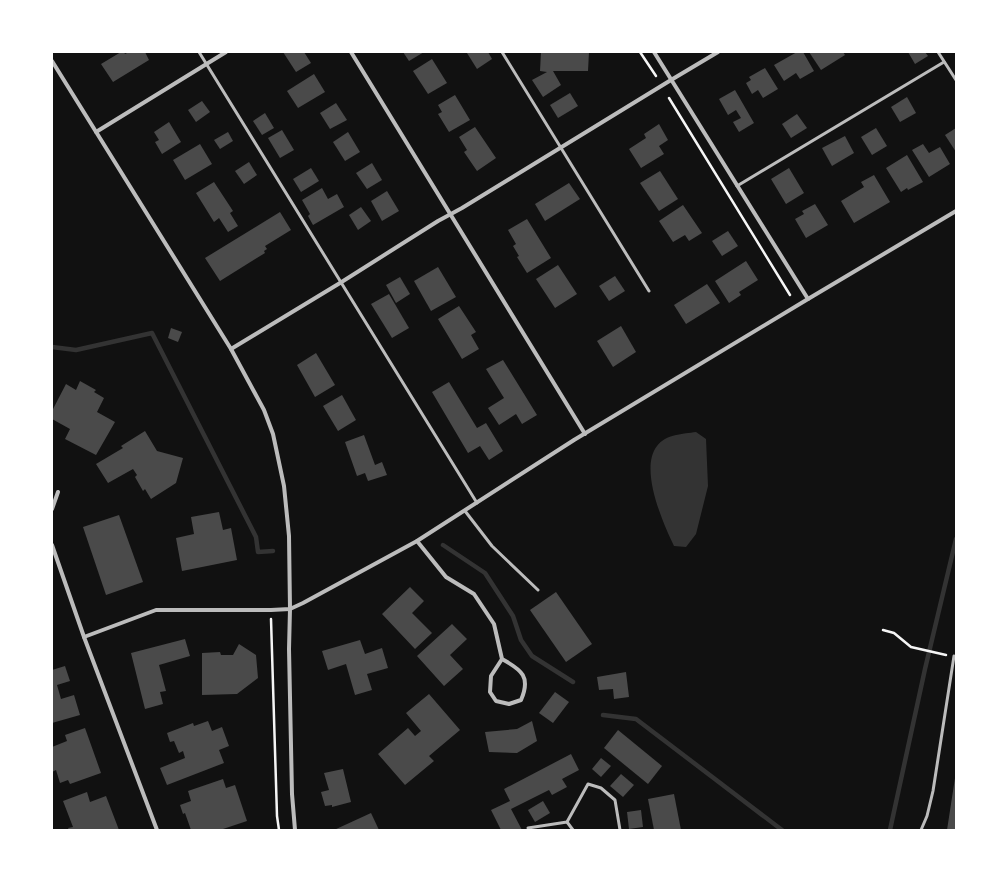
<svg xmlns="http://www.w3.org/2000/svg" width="1008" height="882" viewBox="0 0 1008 882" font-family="'Crimson Pro',serif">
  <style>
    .water { fill: #333 }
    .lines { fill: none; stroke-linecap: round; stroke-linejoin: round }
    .stream { stroke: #333; stroke-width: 4.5 }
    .building { fill: #4a4a4a }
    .path { stroke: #f5f5f5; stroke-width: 2.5 }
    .service { stroke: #bcbcbc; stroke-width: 3 }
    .minor { stroke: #bcbcbc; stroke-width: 4 }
  </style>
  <rect width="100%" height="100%" fill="#111"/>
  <!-- water -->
  <path class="water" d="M696 432 706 439 708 486 696 534 686 547 674 546C663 523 639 469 657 446 666 434 683 434 696 432Z"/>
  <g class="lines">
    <!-- stream -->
    <g class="stream">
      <path d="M52 347 76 350 152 333 256 537 258 552 273 551"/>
      <path d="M443 545 485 573 513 616 521 640 532 656 573 682"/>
      <path d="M603 715 636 719 782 830"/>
      <path d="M890 830 925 669 956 539"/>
    </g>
  </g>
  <!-- building -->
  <g class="building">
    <path d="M121 52H124L125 54 129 52H145L149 60 113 82 101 64Z"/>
    <path d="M283 52H304L311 63 296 72Z"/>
    <path d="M403 52H424L409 61Z"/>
    <path d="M469 52H488L492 59 477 69 467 53Z"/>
    <path d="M541 52H589L588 71H553L561 85 543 97 532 80 547 72 540 71Z"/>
    <path d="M797 52H803L814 71 800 79 796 73 784 81 774 65Z"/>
    <path d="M809 52H843L845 55 821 70Z"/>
    <path d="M908 52H925L928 56 915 64Z"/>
    <path d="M432 59 447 83 428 94 413 71Z"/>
    <path d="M765 68 778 89 763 98 758 90 752 94 746 83 751 80 749 77Z"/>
    <path d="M314 74 325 92 298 108 287 91Z"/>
    <path d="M735 90 754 123 739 132 733 122 741 118 736 110 728 115 719 99Z"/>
    <path d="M570 93 578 106 558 118 550 105Z"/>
    <path d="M455 95 470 120 449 132 438 114 442 112 438 105Z"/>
    <path d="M907 97 916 113 900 122 891 107Z"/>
    <path d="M202 101 210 112 196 122 188 110Z"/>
    <path d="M336 103 347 120 330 129 320 113Z"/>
    <path d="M265 113 274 128 262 135 253 121Z"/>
    <path d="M797 114 807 128 791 138 782 124Z"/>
    <path d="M169 122 181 142 162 154 155 142 159 140 154 132Z"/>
    <path d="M659 124 668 140 659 146 664 154 641 168 629 149 646 138 644 134Z"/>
    <path d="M475 127 496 158 477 171 464 152 467 150 459 137Z"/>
    <path d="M876 128 887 146 872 155 861 137Z"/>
    <path d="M956 128V152L945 135Z"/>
    <path d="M282 130 294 150 280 158 268 138Z"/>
    <path d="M228 132 233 141 220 149 214 140Z"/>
    <path d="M348 132 360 152 345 161 333 142Z"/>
    <path d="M845 136 854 153 832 166 822 148Z"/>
    <path d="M200 144 212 164 185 180 173 160Z"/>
    <path d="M923 144 929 153 940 147 950 164 929 177 912 150Z"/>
    <path d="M907 155 923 182 908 190 907 188 901 192 886 168Z"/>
    <path d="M249 162 257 175 244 184 235 171Z"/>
    <path d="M372 163 382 180 367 189 356 173Z"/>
    <path d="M311 168 319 181 301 192 293 179Z"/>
    <path d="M789 168 804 193 786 204 771 179Z"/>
    <path d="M660 171 678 199 659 211 640 183Z"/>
    <path d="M874 175 890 202 854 223 841 201 864 187 861 182Z"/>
    <path d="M214 182 233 211 230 213 238 226 228 232 219 218 214 222 196 193Z"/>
    <path d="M569 183 580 199 545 221 535 204Z"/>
    <path d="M322 188 328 199 337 194 344 207 313 225 308 216 310 214 302 200Z"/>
    <path d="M387 191 399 211 382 221 371 201Z"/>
    <path d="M815 204 828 225 806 238 795 219 804 214 802 211Z"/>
    <path d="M683 205 702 233 689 241 685 235 673 242 659 221Z"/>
    <path d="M361 207 371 221 358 230 349 215Z"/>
    <path d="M280 212 291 230 265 246 267 249 264 251 265 253 220 281 205 258Z"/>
    <path d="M527 219 551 258 527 273 517 257 519 256 513 246 516 244 508 230Z"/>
    <path d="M728 231 738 246 722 256 712 241Z"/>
    <path d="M746 261 758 280 739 292 741 295 729 303 715 281Z"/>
    <path d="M558 265 577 294 555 308 536 279Z"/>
    <path d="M438 267 456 297 431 311 414 281Z"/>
    <path d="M615 276 625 291 609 301 599 286Z"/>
    <path d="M400 277 410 294 396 303 386 285Z"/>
    <path d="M707 284 720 303 686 324 674 305Z"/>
    <path d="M389 294 409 328 392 338 371 304Z"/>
    <path d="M459 306 476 332 471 335 479 349 462 359 438 319Z"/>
    <path d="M621 326 636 352 613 367 597 341Z"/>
    <path d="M171 328 182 332 178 342 168 338Z"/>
    <path d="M316 353 335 385 315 397 297 365Z"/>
    <path d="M503 360 537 415 522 424 516 414 499 425 488 408 504 398 486 369Z"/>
    <path d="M80 381 96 390 94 392 104 398 97 412 115 422 96 455 65 439 70 429 52 419V411L66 384 76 390Z"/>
    <path d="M449 382 477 428 486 423 503 451 489 460 480 446 468 453 432 392Z"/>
    <path d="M342 395 356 420 338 431 323 406Z"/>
    <path d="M145 431 157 451 183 458 176 483 151 499 145 489 143 491 135 477 137 475 133 469 108 483 96 464 123 448 121 446Z"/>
    <path d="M364 435 375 465 382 462 387 475 368 481 365 473 357 476 345 442Z"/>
    <path d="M219 512 223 530 231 528 237 560 182 571 176 538 194 534 191 517Z"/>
    <path d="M119 515 143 582 106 595 83 527Z"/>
    <path d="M410 587 424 601 412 613 432 633 415 649 382 614Z"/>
    <path d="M556 592 592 644 566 662 530 610Z"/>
    <path d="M452 624 467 639 450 655 463 669 444 686 417 656Z"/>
    <path d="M185 639 190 656 159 665 166 691 160 692 163 704 145 709 131 653Z"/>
    <path d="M360 640 365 654 382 648 388 668 367 674 372 690 355 695 346 664 328 670 322 651Z"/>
    <path d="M239 644 256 655 258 678 237 694 202 695V653L220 652 221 655H233Z"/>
    <path d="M65 666 70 681 57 685 61 699 74 695 80 715 52 723V670Z"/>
    <path d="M626 672 629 697 614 699 613 689 599 690 597 677Z"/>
    <path d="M555 692 569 702 553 723 539 713Z"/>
    <path d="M429 694 460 730 429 756 434 761 405 785 378 754 408 728 415 736 421 731 406 713Z"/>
    <path d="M208 721 212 731 222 727 229 746 219 750 224 763 167 785 160 768 185 758 183 751 179 753 174 741 170 742 167 733 193 723 194 726Z"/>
    <path d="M532 721 537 741 517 753 489 752 485 732 517 729Z"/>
    <path d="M85 728 101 773 70 784 68 780 60 783 56 770 52 772V747L67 741 65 735Z"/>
    <path d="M618 730 662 766 648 784 604 748Z"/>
    <path d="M571 754 579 770 562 779 567 787 552 795 549 790 511 809 522 830H501L491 810 510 801 504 789Z"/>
    <path d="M601 758 611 766 601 777 592 769Z"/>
    <path d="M343 769 351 802 332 807V805L325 806 321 792 329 790 324 773Z"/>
    <path d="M621 774 634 785 623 797 610 786Z"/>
    <path d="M955 778 956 830H947Z"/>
    <path d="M223 779 226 788 235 785 247 821 220 830H191L185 813 183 814 180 805 191 801 188 791Z"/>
    <path d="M87 792 90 802 106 796 119 830H69L68 828 73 827 63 801Z"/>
    <path d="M674 794 681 830H654L648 799Z"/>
    <path d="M543 801 550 813 535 822 528 810Z"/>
    <path d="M641 810 643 827 629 829 627 812Z"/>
    <path d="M371 813 379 830H334Z"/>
  </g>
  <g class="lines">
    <!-- path -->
    <g class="path">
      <path d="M640 52 656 76"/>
      <path d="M669 98 790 295"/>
      <path d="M271 619 277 816 279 830"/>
      <path d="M883 630 894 633 911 647 946 655"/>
    </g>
    <!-- service -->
    <g class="service">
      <path d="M199 52 477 503"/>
      <path d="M502 52 649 291"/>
      <path d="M938 52 956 80"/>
      <path d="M737 186 944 62"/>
      <path d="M465 511 492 546 538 590"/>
      <path d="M567 822 573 830"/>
      <path d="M528 828 567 822 588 784 601 788 615 800 620 830"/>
      <path d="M921 830 927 816 933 791 954 656"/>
    </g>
    <!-- minor -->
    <g class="minor">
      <path d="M351 52 585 434"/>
      <path d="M654 52 808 299"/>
      <path d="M52 61 231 349 264 410 273 434 284 486 289 536 290 609 289 649 292 794 295 830"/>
      <path d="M96 132 226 52"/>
      <path d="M231 349 340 283 438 221 462 208 671 80 718 52"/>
      <path d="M52 509 58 492"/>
      <path d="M417 541 446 577 474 594 494 624 502 659 491 676 490 692 496 701 509 704 521 700C531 677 522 670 502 659"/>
      <path d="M52 545 84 637 157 830"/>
      <path d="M84 637 156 610H271L290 609 303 603 417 541 574 440 808 299 956 211"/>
    </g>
  </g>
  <!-- border -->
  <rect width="1008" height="882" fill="none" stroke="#ffffff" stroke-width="106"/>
</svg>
